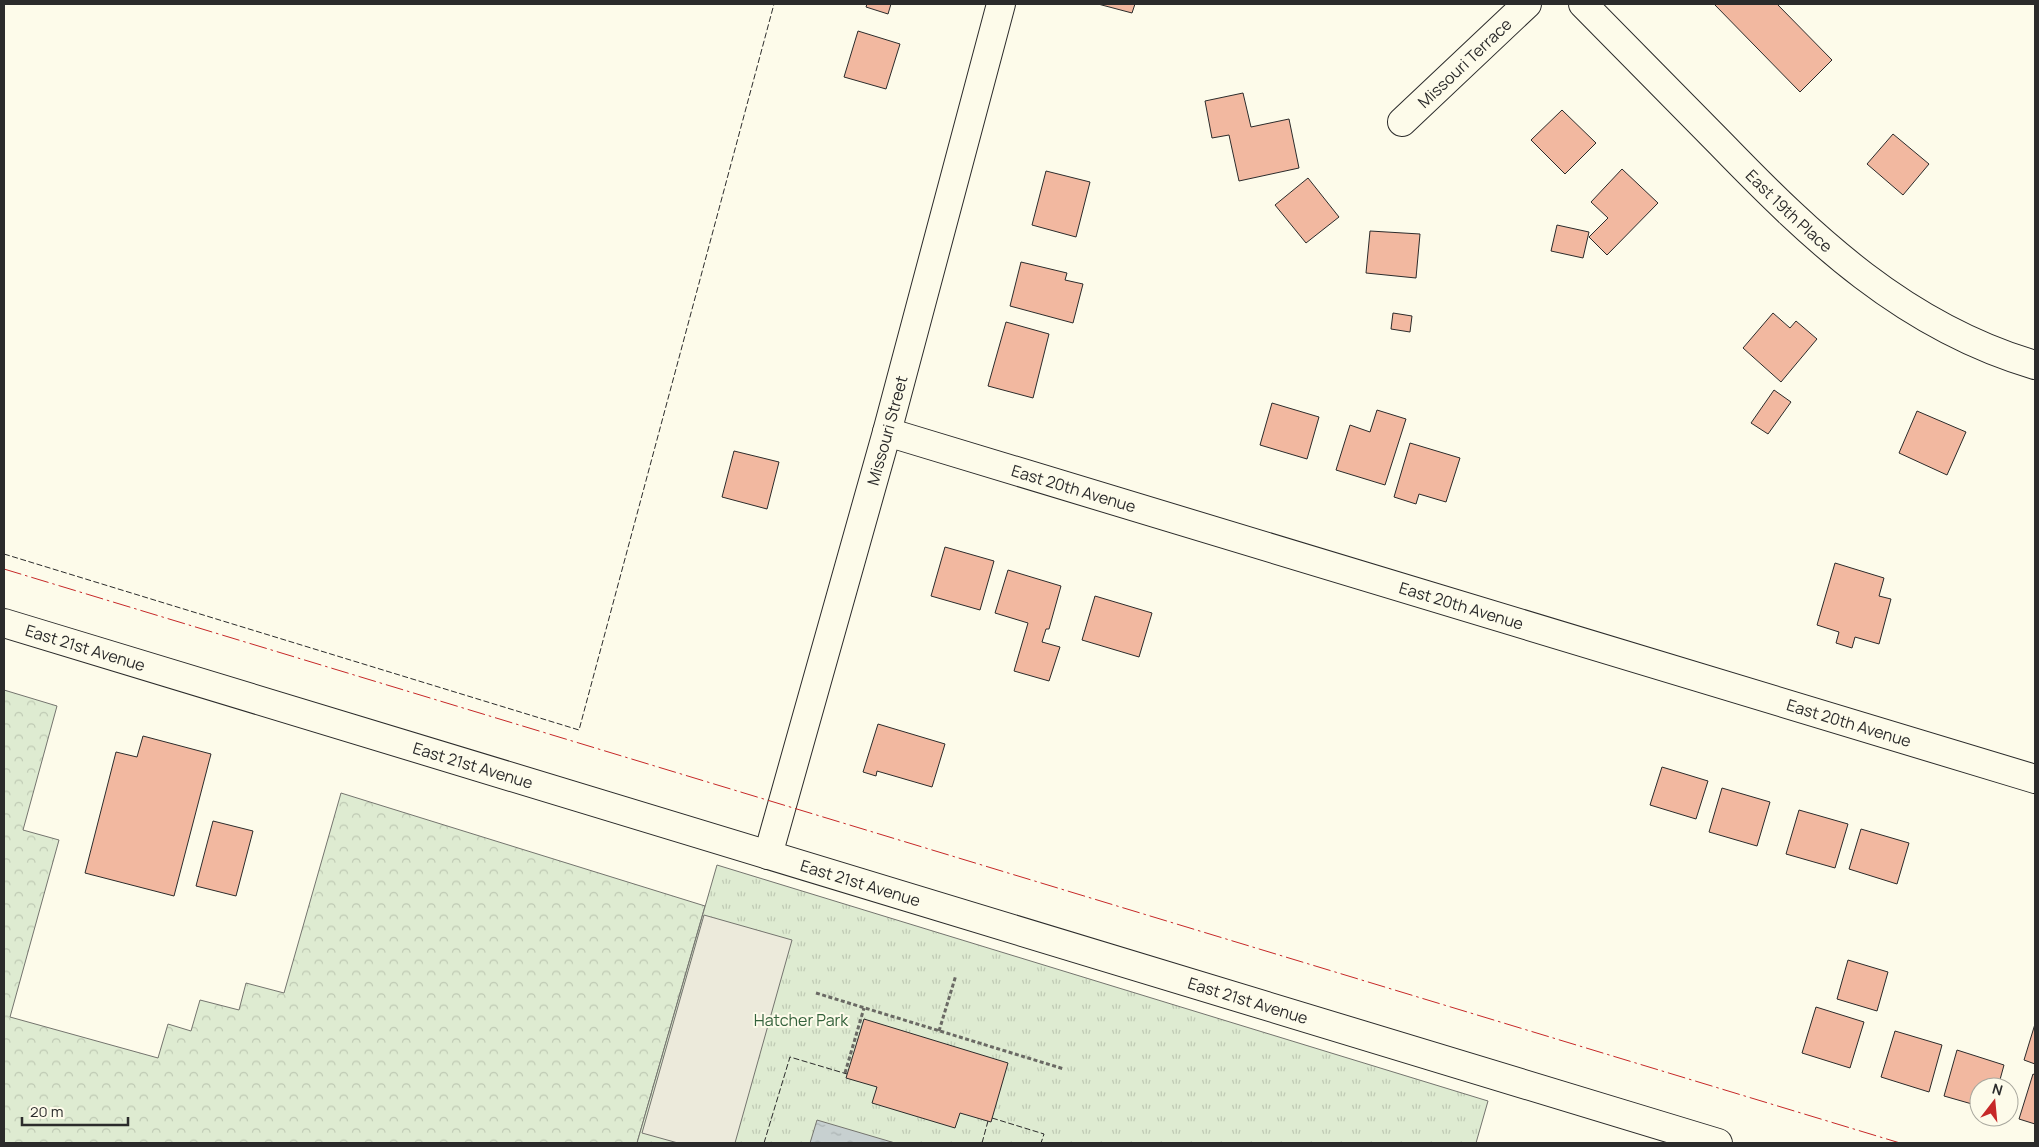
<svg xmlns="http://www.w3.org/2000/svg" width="2039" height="1147" viewBox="0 0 2039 1147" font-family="Manrope,sans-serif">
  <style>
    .forest { fill: url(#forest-crowns); stroke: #74746e }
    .park { fill: url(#park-tufts); stroke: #74746e }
    .parking { fill: #eceadb; stroke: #74746e }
    .water { fill: url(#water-ripples); stroke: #74746e }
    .building { fill: #f2b8a0; stroke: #2b2b2b }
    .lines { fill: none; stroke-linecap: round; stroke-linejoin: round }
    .minor-casing { stroke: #2b2b2b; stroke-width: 30 }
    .path { stroke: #6a6964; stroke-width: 3; stroke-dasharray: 4 2.5; stroke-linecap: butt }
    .minor { stroke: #fdfbea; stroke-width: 28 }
    .fence { stroke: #2b2b2b; stroke-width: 1; stroke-dasharray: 6 2.5; stroke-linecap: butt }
    .power { stroke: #c62828; stroke-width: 1; stroke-dasharray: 18 4 2.5 4; stroke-linecap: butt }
    .labels { text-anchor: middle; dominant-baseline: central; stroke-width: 4; stroke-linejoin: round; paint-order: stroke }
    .street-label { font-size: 16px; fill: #2b2b2b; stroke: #fdfbea }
    .park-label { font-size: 16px; fill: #34623c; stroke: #fdfbea }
  </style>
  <defs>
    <pattern id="forest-crowns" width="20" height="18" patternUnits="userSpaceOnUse" patternTransform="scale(1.25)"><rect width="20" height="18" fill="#deebd1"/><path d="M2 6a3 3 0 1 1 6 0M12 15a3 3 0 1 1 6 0" fill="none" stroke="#bfcab4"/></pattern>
    <pattern id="park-tufts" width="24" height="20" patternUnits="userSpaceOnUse" patternTransform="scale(1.25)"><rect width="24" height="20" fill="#deebd1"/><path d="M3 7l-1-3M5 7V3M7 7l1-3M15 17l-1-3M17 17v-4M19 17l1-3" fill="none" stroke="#bfcab4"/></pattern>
    <pattern id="water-ripples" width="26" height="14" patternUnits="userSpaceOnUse" patternTransform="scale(1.25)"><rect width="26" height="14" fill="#c7d0d0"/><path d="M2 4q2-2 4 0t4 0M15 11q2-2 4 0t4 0" fill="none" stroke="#abb3b3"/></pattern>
  </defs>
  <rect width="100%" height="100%" fill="#fdfbea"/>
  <!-- forest -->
  <path class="forest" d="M4 690 57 706 23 830 59 840 10 1017 158 1058 168 1024 191 1031 200 1000 239 1010 246 983 284 993 341 793 705 906 637 1143H4Z"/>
  <!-- park -->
  <path class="park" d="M717 865 1488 1101 1476 1143H637Z"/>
  <!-- parking -->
  <path class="parking" d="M704 915 792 940 735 1143H678L642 1133Z"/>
  <!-- water -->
  <path class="water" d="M817 1120 895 1143H810Z"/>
  <!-- building -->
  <g class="building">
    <path d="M867 4H891L888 14 866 7Z"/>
    <path d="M1098 4H1135L1132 13Z"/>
    <path d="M1714 4H1777L1832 60 1800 92Z"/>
    <path d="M858 31 900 44 886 89 844 77Z"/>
    <path d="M1243 93 1251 127 1289 119 1299 168 1239 181 1229 135 1212 138 1205 101Z"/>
    <path d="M1562 110 1596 143 1565 174 1531 140Z"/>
    <path d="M1893 134 1929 164 1903 195 1867 164Z"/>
    <path d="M1622 169 1658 203 1607 255 1589 237 1608 218 1591 202Z"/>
    <path d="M1046 171 1090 182 1076 237 1032 225Z"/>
    <path d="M1308 178 1339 217 1306 243 1275 205Z"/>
    <path d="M1557 225 1589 232 1583 258 1551 251Z"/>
    <path d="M1370 231 1420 234 1416 278 1366 273Z"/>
    <path d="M1021 262 1067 273 1065 280 1083 284 1073 323 1010 306Z"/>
    <path d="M1393 313 1412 316 1410 332 1391 329Z"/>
    <path d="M1773 313 1790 328 1796 321 1817 339 1781 382 1743 348Z"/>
    <path d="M1006 322 1049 334 1033 398 988 386Z"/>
    <path d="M1774 390 1791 402 1768 434 1751 423Z"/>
    <path d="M1272 403 1319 417 1307 459 1260 445Z"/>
    <path d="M1377 410 1406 419 1385 485 1336 470 1350 425 1370 432Z"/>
    <path d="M1917 411 1966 432 1947 475 1899 453Z"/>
    <path d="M1410 443 1460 458 1446 502 1419 494 1416 504 1394 497Z"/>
    <path d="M734 451 779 462 767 509 722 497Z"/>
    <path d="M945 547 994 561 980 610 931 596Z"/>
    <path d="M1835 563 1884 578 1879 596 1891 599 1879 644 1855 637 1852 648 1836 643 1839 632 1817 625Z"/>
    <path d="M1008 570 1061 586 1049 629H1046L1042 642 1060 647 1049 681 1014 671 1028 623 995 613Z"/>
    <path d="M1095 596 1152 613 1139 657 1082 640Z"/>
    <path d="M878 724 945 744 932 787 877 771 876 776 863 772Z"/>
    <path d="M143 736 211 754 174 896 85 873 116 752 137 757Z"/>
    <path d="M1662 767 1708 781 1696 819 1650 805Z"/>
    <path d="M1722 788 1770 802 1757 846 1709 832Z"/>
    <path d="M1799 810 1848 824 1835 868 1786 854Z"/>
    <path d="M213 821 253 831 236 896 196 886Z"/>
    <path d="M1861 829 1909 843 1897 884 1849 869Z"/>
    <path d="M1848 960 1888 972 1877 1011 1837 999Z"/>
    <path d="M1816 1007 1864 1022 1850 1068 1802 1053Z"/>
    <path d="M864 1019 1008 1063 991 1122 960 1113 955 1128 872 1103 877 1087 846 1078Z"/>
    <path d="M2035 1024V1064L2024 1060Z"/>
    <path d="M1895 1031 1942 1045 1929 1092 1881 1077Z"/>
    <path d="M1957 1050 2004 1065 1998 1087H1979V1106L1944 1096Z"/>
    <path d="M2033 1074 2035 1075V1124L2019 1119Z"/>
  </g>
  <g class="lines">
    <!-- minor casing -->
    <g class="minor-casing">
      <g id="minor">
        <path id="s1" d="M1583 4C1629 51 1675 97 1721 144 1813 239 1905 327 2035 365"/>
        <path id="s2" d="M1402 122 1527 4"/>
        <path id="s3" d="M887 432 2035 779"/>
        <path id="s4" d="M4 623 1718 1143"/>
        <path id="s5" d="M768 855 887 432 1001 4"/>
      </g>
    </g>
    <!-- path -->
    <g class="path">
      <path d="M816 993 1064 1069"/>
      <path d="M939 1031 956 975"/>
      <path d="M845 1073 864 1008"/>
    </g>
    <!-- minor -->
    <use href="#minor" class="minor"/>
    <!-- fence -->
    <g class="fence">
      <path d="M4 554 579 730 774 4"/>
      <path d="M992 1118 1044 1134 1041 1143"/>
      <path d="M764 1143 790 1057 847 1074"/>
      <path d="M982 1143 988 1121"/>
    </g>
    <!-- power -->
    <path class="power" d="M4 569 1900 1143"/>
  </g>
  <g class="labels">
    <!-- street labels -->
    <g class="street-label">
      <text stroke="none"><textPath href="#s2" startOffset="86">Missouri Terrace</textPath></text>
      <text stroke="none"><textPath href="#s1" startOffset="292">East 19th Place</textPath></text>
      <text stroke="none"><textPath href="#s5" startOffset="441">Missouri Street</textPath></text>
      <text stroke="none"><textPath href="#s3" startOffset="195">East 20th Avenue</textPath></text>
      <text stroke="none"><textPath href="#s3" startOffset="600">East 20th Avenue</textPath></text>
      <text stroke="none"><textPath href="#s4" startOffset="85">East 21st Avenue</textPath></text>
      <text stroke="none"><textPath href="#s3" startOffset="1005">East 20th Avenue</textPath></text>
      <text stroke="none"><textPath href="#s4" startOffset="490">East 21st Avenue</textPath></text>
      <text stroke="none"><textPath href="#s4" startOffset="895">East 21st Avenue</textPath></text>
      <text stroke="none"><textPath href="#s4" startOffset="1300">East 21st Avenue</textPath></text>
    </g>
    <!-- park labels -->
    <g class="park-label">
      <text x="801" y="1020">Hatcher Park</text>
    </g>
  </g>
  <!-- border -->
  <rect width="2039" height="1147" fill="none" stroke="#2b2b2b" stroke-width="10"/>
  <!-- north arrow -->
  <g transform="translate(1994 1102) rotate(16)"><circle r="24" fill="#fdfbea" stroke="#a9a89e"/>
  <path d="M0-4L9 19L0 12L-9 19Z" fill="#c62828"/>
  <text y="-8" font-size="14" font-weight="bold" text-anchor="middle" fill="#2b2b2b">N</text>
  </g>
  <!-- scale -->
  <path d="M22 1117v8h106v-8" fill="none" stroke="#2b2b2b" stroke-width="2.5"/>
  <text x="30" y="1117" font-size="15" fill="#2b2b2b" stroke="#fdfbea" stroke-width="4" paint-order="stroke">20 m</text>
</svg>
